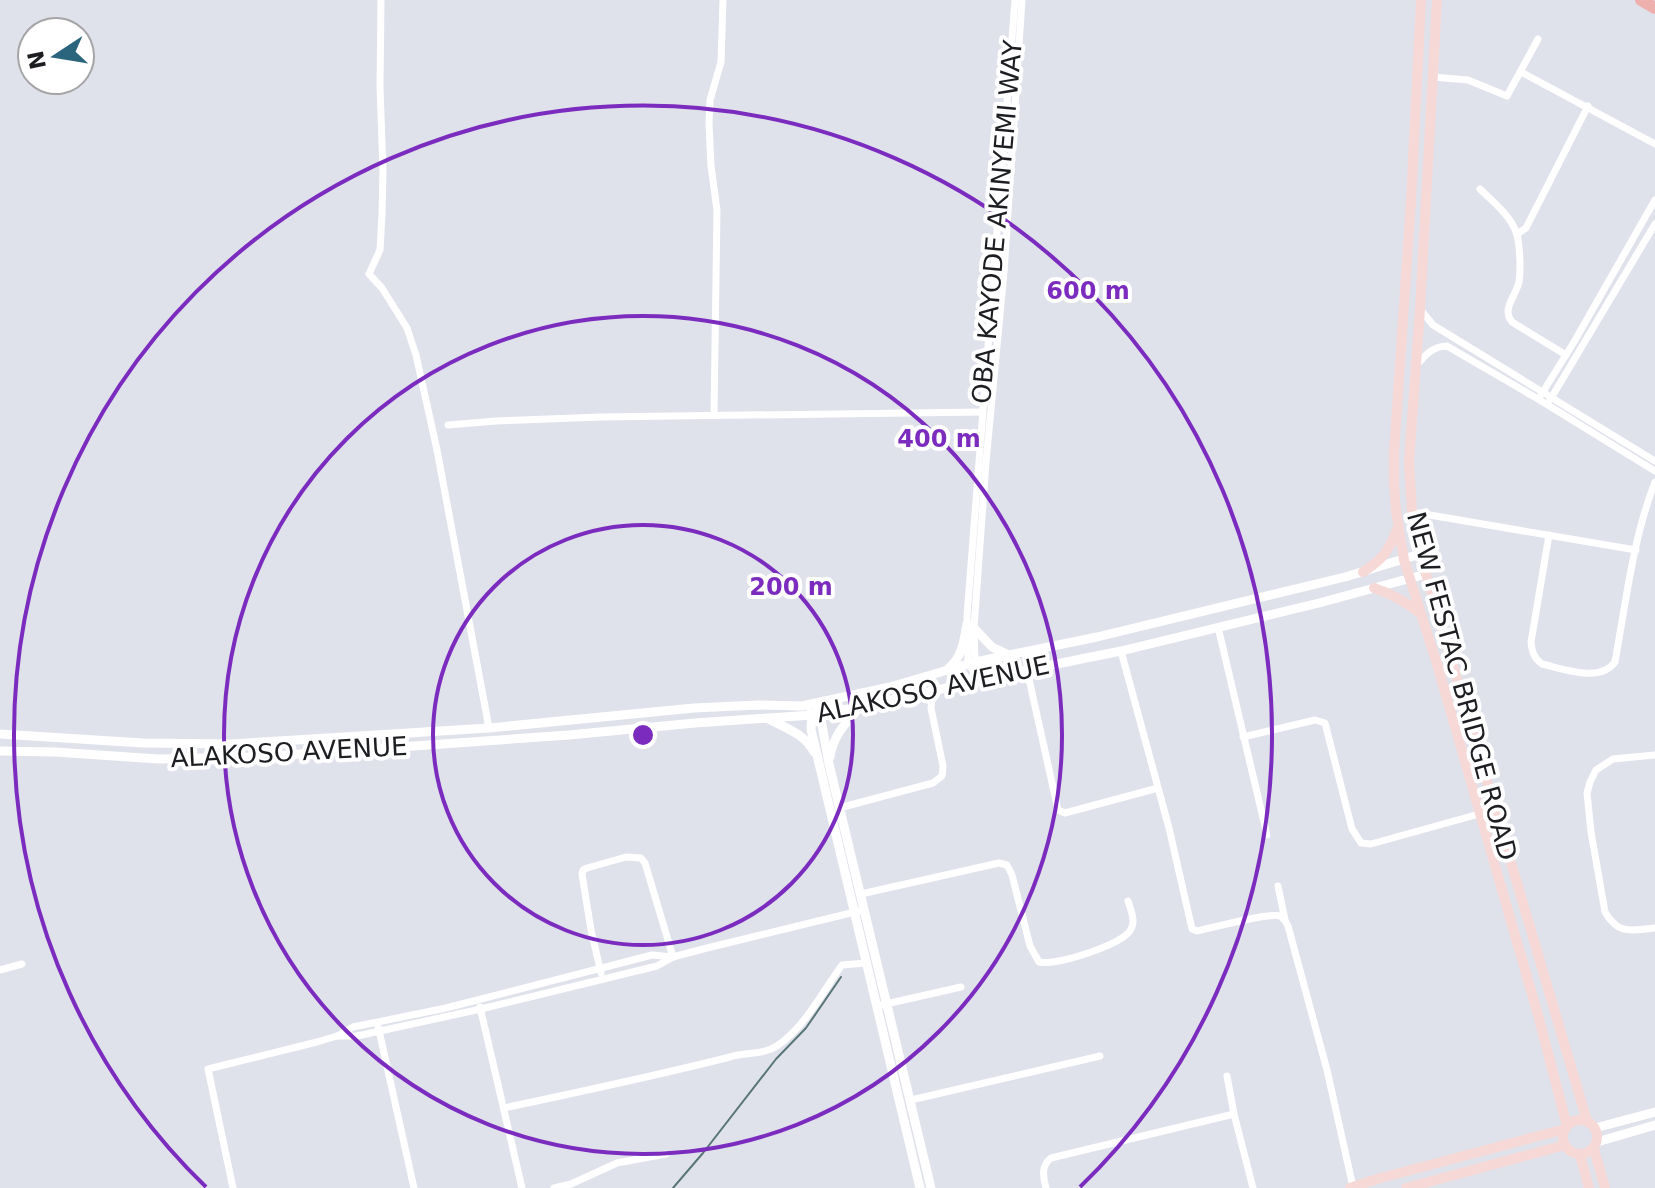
<svg xmlns="http://www.w3.org/2000/svg" width="1655" height="1188" viewBox="0 0 1655 1188" font-family="'DejaVu Sans',sans-serif">
  <style>
    .lines { fill: none; stroke-linecap: round; stroke-linejoin: round }
    .stream { stroke: #597577; stroke-width: 2 }
    .minor { stroke: #fff; stroke-width: 7 }
    .tertiary { stroke: #fff; stroke-width: 9 }
    .secondary { stroke: #f6d8d6; stroke-width: 10 }
    .primary { stroke: #edb0ad; stroke-width: 12 }
    .ring { fill: none; stroke: #7b2cbf; stroke-width: 4 }
    .labels { text-anchor: middle; dominant-baseline: central; stroke-width: 8; stroke-linejoin: round; paint-order: stroke }
    .street-label { font-size: 26px; fill: #1d1e22; stroke: #fff }
    .centre { fill: #7b2cbf; stroke: #fff; stroke-width: 4 }
    .ring-label { font-size: 24px; text-anchor: middle; font-weight: bold; fill: #7b2cbf; stroke: #fff; stroke-width: 8; stroke-linejoin: round; paint-order: stroke }
  </style>
  <rect width="100%" height="100%" fill="#dfe2eb"/>
  <g class="lines">
    <!-- stream -->
    <path class="stream" d="M673 1188 703 1153 776 1059 806 1028 841 977"/>
    <!-- minor -->
    <g class="minor">
      <path d="M381 0 380 87 383 171 382 214 380 250 369 274 382 288 407 328 416 355 437 450 489 728"/>
      <path d="M1521 72 1655 144"/>
      <path d="M1433 77 1468 80 1507 96 1538 39"/>
      <path d="M1480 189C1492 201 1510 215 1516 232 1520 243 1521 270 1519 282 1516 296 1501 309 1512 322L1566 355"/>
      <path d="M1517 234 1526 228 1588 106"/>
      <path d="M1420 309 1433 325 1655 461"/>
      <path d="M1416 366C1425 355 1433 346 1447 346L1538 399 1655 471"/>
      <path d="M1541 395 1574 342 1655 200"/>
      <path d="M1550 400 1655 224"/>
      <path d="M714 415 717 210 711 166 709 123 710 100 721 62 723 0"/>
      <path d="M448 425 496 421 601 417 982 412"/>
      <path d="M1412 512 1636 550"/>
      <path d="M1549 535 1531 642C1532 652 1534 658 1542 664 1564 669 1600 683 1615 662 1626 602 1633 538 1655 482"/>
      <path d="M1218 627 1267 835"/>
      <path d="M1121 651 1169 828 1192 929 1197 931C1211 928 1271 912 1280 916 1285 919 1286 922 1288 926L1327 1070 1353 1187"/>
      <path d="M1027 670 1058 810 1065 813 1158 788"/>
      <path d="M990 678 975 662 974 628 986 462 1004 272 1022 0"/>
      <path d="M981 680 968 664 967 616 1015 0"/>
      <path d="M1243 737 1315 720 1325 723 1352 829 1361 843 1371 844 1479 814"/>
      <path d="M1655 755 1613 759 1596 770 1590 782 1587 793 1591 832 1605 912C1619 936 1632 930 1655 928"/>
      <path d="M839 808 933 783 942 776 943 766 931 708 933 691"/>
      <path d="M1278 886 1285 920"/>
      <path d="M861 894 999 863 1007 865 1012 875 1030 946 1039 962C1056 966 1117 946 1129 932 1137 923 1131 911 1128 901"/>
      <path d="M0 970 22 964"/>
      <path d="M601 973 591 930 582 874 583 870 587 868 626 857 641 858 645 863 673 957"/>
      <path d="M877 1006 961 987"/>
      <path d="M480 1007 522 1188"/>
      <path d="M378 1026 414 1188"/>
      <path d="M337 1036H357L481 1009 657 966 673 957 707 948 859 911"/>
      <path d="M1227 1076 1234 1114 1253 1188"/>
      <path d="M911 1100 1100 1056"/>
      <path d="M504 1108C579 1092 655 1076 730 1057 747 1052 763 1055 777 1046 806 1026 822 992 842 965L867 963"/>
      <path d="M233 1188 208 1069 317 1042 337 1036 353 1027 446 1008 652 955 673 957"/>
      <path d="M554 1188 571 1184 617 1163 666 1154"/>
      <path d="M1046 1188C1043 1176 1041 1166 1051 1158L1234 1114"/>
    </g>
    <!-- tertiary -->
    <g class="tertiary">
      <path d="M974 628 992 647 1011 656"/>
      <path d="M949 668C962 657 964 641 967 624"/>
      <path d="M817 710 820 714 829 764 931 1188"/>
      <path d="M810 713 812 715 811 729 813 738 920 1188"/>
      <path d="M767 718C785 728 804 733 814 752"/>
      <path d="M0 734 143 743 232 744 489 728 694 708 758 705 802 706 890 687 975 662 1097 637 1345 577 1420 554"/>
      <path d="M0 751 55 752 158 759 259 757 569 735 695 723 812 715 860 707 1027 670 1121 651 1319 603 1426 574"/>
      <path d="M830 757C833 735 846 723 860 707"/>
      <path d="M1595 1128 1655 1112"/>
      <path d="M1597 1142 1655 1125"/>
    </g>
    <!-- secondary -->
    <g class="secondary">
      <path d="M1421 0 1411 201 1394 453V483L1396 511 1404 560 1437 664 1538 1015 1567 1126"/>
      <path d="M1437 0 1420 309 1409 462 1412 512 1417 542 1426 574 1587 1121"/>
      <path d="M1363 572C1383 559 1389 551 1397 529"/>
      <path d="M1374 588C1393 594 1406 602 1421 614"/>
      <circle cx="1580" cy="1137" r="17"/>
      <path d="M1594 1149 1605 1188"/>
      <path d="M1580 1155 1589 1188"/>
      <path d="M1350 1188 1377 1179 1565 1129"/>
      <path d="M1406 1188 1565 1145"/>
    </g>
    <!-- primary -->
    <path class="primary" d="M1641 0 1655 8"/>
  </g>
  <!-- distance rings -->
  <g class="ring">
    <circle cx="643" cy="735" r="210"/>
    <circle cx="643" cy="735" r="419"/>
    <path d="M206 1187A629 629 0 1 1 1080 1187"/>
  </g>
  <g class="labels">
    <!-- street labels -->
    <g class="street-label">
      <text transform="translate(997 222) rotate(-85)">OBA KAYODE AKINYEMI WAY</text>
      <text transform="translate(1462 686) rotate(75)">NEW FESTAC BRIDGE ROAD</text>
      <text transform="translate(933 689) rotate(-12)">ALAKOSO AVENUE</text>
      <text transform="translate(289 752) rotate(-3)">ALAKOSO AVENUE</text>
    </g>
  </g>
  <circle cx="643" cy="735" r="12" class="centre"/>
  <g class="ring-label">
    <text x="1088" y="299">600 m</text>
    <text x="939" y="447">400 m</text>
    <text x="791" y="595">200 m</text>
  </g>
  <!-- north arrow -->
  <g transform="translate(56 56) rotate(258)"><circle r="38" fill="#ffffff" stroke="#a5a5a7" stroke-width="2"/>
  <path d="M0-6L14 30L0 20L-14 30Z" fill="#2a647d"/>
  <text y="-12" font-size="22" font-weight="bold" text-anchor="middle" fill="#1d1e22">N</text>
  </g>
</svg>
